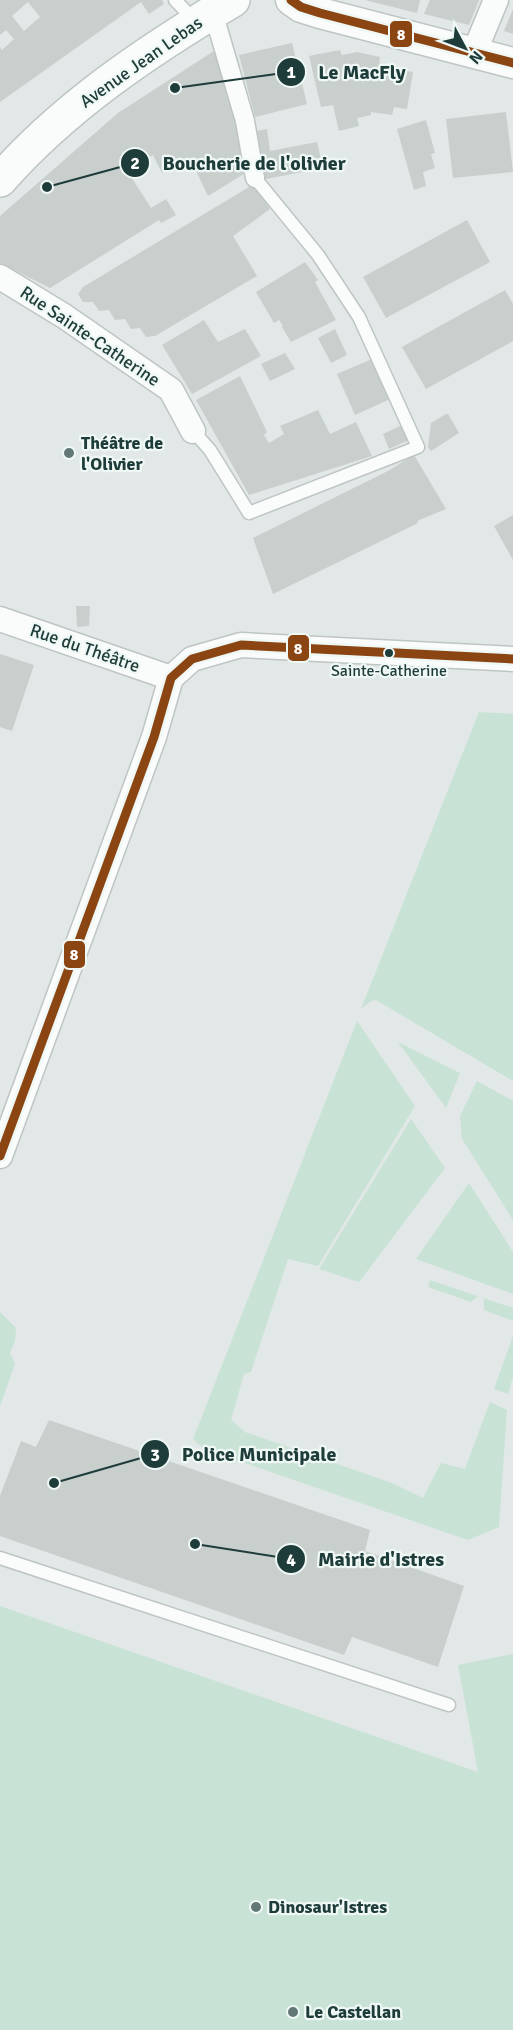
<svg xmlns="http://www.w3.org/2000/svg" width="513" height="2030" viewBox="0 0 513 2030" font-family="Signika,sans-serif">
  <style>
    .green { fill: #c9e2d6 }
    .building { fill: #c8cfcd; fill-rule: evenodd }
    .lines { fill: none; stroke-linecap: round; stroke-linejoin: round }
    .service-casing { stroke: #bec5c4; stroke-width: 15 }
    .pedestrian-casing { stroke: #bec5c4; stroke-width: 21 }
    .minor-casing { stroke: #bec5c4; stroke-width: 27 }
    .tertiary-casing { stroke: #bec5c4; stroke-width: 33 }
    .secondary-casing { stroke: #bdc6c4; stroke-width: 36 }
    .service { stroke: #fafcfb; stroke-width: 12 }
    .pedestrian { stroke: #fafcfb; stroke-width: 18 }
    .minor { stroke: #fafcfb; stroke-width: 24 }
    .tertiary { stroke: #fafcfb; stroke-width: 30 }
    .secondary { stroke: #fafcfb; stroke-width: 33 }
    .bus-1-casing { stroke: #eff8f5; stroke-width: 14 }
    .bus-1 { stroke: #8b4513; stroke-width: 9 }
    .poi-dot { fill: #627877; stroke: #eff8f5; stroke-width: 2 }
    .bus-dot { fill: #1e3c3a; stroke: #eff8f5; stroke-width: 2 }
    .labels { text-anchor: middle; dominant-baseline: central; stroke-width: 4.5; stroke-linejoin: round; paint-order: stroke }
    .bus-label { font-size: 16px; fill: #1e3c3a; stroke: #eff8f5 }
    .street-label { font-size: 18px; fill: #1e3c3a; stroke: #eff8f5 }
    .poi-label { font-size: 18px; font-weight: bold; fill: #1e3c3a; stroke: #eff8f5; text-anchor: start }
    .leader { fill: none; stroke: #1e3c3a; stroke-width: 2 }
    .callout-dot { fill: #1e3c3a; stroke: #eff8f5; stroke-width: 2 }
    .mark-label { font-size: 18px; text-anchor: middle; font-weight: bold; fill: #fff }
    .callout-label { font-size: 20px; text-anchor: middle; font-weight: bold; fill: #1e3c3a; stroke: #eff8f5; stroke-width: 4.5; stroke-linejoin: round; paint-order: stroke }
    .line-badge { stroke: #eff8f5; stroke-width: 2 }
    .badge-label { font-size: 16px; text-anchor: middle; font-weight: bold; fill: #fff }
  </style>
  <rect width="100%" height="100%" fill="#e1e8e7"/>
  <!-- green -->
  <g class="green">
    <path d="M479 712 513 714V1081L376 1000 371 1001 361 1009Z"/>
    <path d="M357 1021 415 1106 318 1266 288 1259 251 1372 244 1374 231 1420 245 1432 392 1483 423 1498 441 1463 465 1469 490 1402 507 1410 499 1527 468 1540 213 1452 203 1448 193 1439Z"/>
    <path d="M398 1042 460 1073 446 1108Z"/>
    <path d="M477 1081 513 1101V1220L462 1139 460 1116Z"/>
    <path d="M411 1119 445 1168 359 1282 319 1269Z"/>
    <path d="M469 1183 513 1252V1294L416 1259Z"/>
    <path d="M430 1280 513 1308V1321L484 1310V1299L478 1296 471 1302 428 1287Z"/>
    <path d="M0 1312 16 1328 15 1341 10 1353 15 1364 0 1406Z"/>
    <path d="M513 1336V1377L508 1394 494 1389Z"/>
    <path d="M0 1606 478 1772 458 1665 513 1654V2030H0Z"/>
  </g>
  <!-- building -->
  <g class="building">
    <path d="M0 0H162L164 4 149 14 141 2 0 102V47L2 50 14 39 6 30 0 35ZM28 2 40 17 24 31 12 16Z"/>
    <path d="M365 0H420L417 13Z"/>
    <path d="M430 0H479L469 25 424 14Z"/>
    <path d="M513 9V34L504 31Z"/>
    <path d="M292 43 307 104 255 117 239 55Z"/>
    <path d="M217 49 240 110 247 172 208 196 190 158 162 173 153 155 126 169 151 208 166 199 176 215 161 223 159 220 50 288 0 263V216L118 113Z"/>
    <path d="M340 50 342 55 357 52 380 57 379 66 413 72 407 109 394 107 392 115 371 112V115L357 118 359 126 339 131 333 105 321 107 309 56Z"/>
    <path d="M506 112 513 172 453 178 446 119Z"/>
    <path d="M426 120 435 153 431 154 435 168 423 172 426 186 414 190 397 129Z"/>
    <path d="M267 129 270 151 317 142 323 168 261 180 252 132Z"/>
    <path d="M254 184 270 209 233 236 257 276 155 336 146 337 140 328 131 329 125 319 115 320 109 310 99 311 93 302H83L78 294 83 287Z"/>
    <path d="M467 220 490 262 386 318 363 277Z"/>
    <path d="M305 262 318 280 315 282 336 320 291 342 282 327 283 326 279 320 274 323 256 292Z"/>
    <path d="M505 290 513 304V341L426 389 402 347Z"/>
    <path d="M204 320 218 342 245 329 261 356 192 394 162 345Z"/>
    <path d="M335 329 347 355 331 363 318 338Z"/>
    <path d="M285 353 295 369 270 381 261 364Z"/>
    <path d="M372 359 390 399 355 415 337 374Z"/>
    <path d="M240 376 267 432 264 435 269 443 284 434 280 426 318 410 330 434 356 422 372 456 249 495 196 400Z"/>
    <path d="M446 414H448L459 433 431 451 428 447 431 423Z"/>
    <path d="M402 425 409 440 389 449 383 434Z"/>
    <path d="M414 455 446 509 417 521 418 523 273 594 253 538 388 471Z"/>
    <path d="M513 515V560L494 526Z"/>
    <path d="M76 606H90L89 626 77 627Z"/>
    <path d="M0 654 34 665 12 731 0 727Z"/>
    <path d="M49 1420 370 1530 365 1551 464 1586 438 1667 352 1637 344 1655 0 1536V1496L21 1441 36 1447Z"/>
  </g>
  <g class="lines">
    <!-- service casing -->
    <g class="service-casing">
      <g id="service">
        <path d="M175 0 195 21"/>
        <path d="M193 431 210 450 249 513 418 447 359 317 318 255 255 178"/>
        <path d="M0 1558 449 1705"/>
      </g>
    </g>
    <!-- pedestrian casing -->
    <g class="pedestrian-casing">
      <path id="pedestrian" d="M213 12 245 121 255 178"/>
    </g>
    <!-- minor casing -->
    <g class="minor-casing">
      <g id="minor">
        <path d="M474 53 496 0"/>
        <path d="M0 277 64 316 171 390 193 431"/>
        <path d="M0 619 171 678"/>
        <path d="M0 1156 154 737 171 678 192 659 241 645 513 659"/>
      </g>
    </g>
    <!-- tertiary casing -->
    <g class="tertiary-casing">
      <path id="tertiary" d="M291 0 301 7 320 13 513 63"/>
    </g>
    <!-- secondary casing -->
    <g class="secondary-casing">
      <path id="secondary" d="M0 180C65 106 149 50 233 0"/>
    </g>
    <!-- service -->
    <use href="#service" class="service"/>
    <!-- pedestrian -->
    <use href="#pedestrian" class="pedestrian"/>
    <!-- minor -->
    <use href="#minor" class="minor"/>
    <!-- tertiary -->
    <use href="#tertiary" class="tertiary"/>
    <!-- secondary -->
    <use href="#secondary" class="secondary"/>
    <!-- bus-1 casing -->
    <g class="bus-1-casing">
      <g id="bus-1">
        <path d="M291 0 301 7 320 13 513 63"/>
        <path d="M0 1156 154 737 171 678 192 659 241 645 513 659"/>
      </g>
    </g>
    <!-- bus-1 -->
    <use href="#bus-1" class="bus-1"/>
  </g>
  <!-- markers -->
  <g class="poi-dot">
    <circle cx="69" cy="453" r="6"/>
    <circle cx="256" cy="1907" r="6"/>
    <circle cx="293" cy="2012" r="6"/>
  </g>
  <circle class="bus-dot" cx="389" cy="653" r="5"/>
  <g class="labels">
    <!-- bus labels -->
    <g class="bus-label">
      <text x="389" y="671">Sainte-Catherine</text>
    </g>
    <!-- street labels -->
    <g class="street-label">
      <text transform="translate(141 62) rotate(-35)">Avenue Jean Lebas</text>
      <text transform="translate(90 336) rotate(34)">Rue Sainte-Catherine</text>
      <text transform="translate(85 648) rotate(19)">Rue du Théâtre</text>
    </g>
    <!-- poi labels -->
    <g class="poi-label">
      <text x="81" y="443">Théâtre de<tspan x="81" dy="21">l'Olivier</tspan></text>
      <text x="268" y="1907">Dinosaur'Istres</text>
      <text x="305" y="2012">Le Castellan</text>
    </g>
  </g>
  <!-- callouts -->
  <path class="leader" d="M175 88L291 72M47 187L135 163M54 1483L155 1454M195 1544L291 1559"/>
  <g class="callout-dot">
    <circle cx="175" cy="88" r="6"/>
    <circle cx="47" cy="187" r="6"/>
    <circle cx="54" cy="1483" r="6"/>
    <circle cx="195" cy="1544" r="6"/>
    <circle cx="291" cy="72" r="15"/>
    <circle cx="135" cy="163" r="15"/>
    <circle cx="155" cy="1454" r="15"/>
    <circle cx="291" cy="1559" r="15"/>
  </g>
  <g class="mark-label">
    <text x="291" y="78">1</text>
    <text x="135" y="169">2</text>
    <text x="155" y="1461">3</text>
    <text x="291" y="1566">4</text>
  </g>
  <g class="callout-label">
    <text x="362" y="79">Le MacFly</text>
    <text x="254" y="170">Boucherie de l'olivier</text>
    <text x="259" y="1461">Police Municipale</text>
    <text x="381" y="1566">Mairie d'Istres</text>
  </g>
  <g class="line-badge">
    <rect x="389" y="20" width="24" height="28" rx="6" fill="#8b4513"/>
    <rect x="287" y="634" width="23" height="28" rx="6" fill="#8b4513"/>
    <rect x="63" y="940" width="23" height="29" rx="6" fill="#8b4513"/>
  </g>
  <g class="badge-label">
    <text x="401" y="40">8</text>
    <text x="298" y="654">8</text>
    <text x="74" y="960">8</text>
  </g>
  <!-- north arrow -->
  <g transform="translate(465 48) rotate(131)" stroke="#eff8f5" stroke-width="4.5" paint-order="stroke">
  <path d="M0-4.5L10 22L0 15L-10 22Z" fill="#1e3c3a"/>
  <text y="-9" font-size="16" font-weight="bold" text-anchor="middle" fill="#1e3c3a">N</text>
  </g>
</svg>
